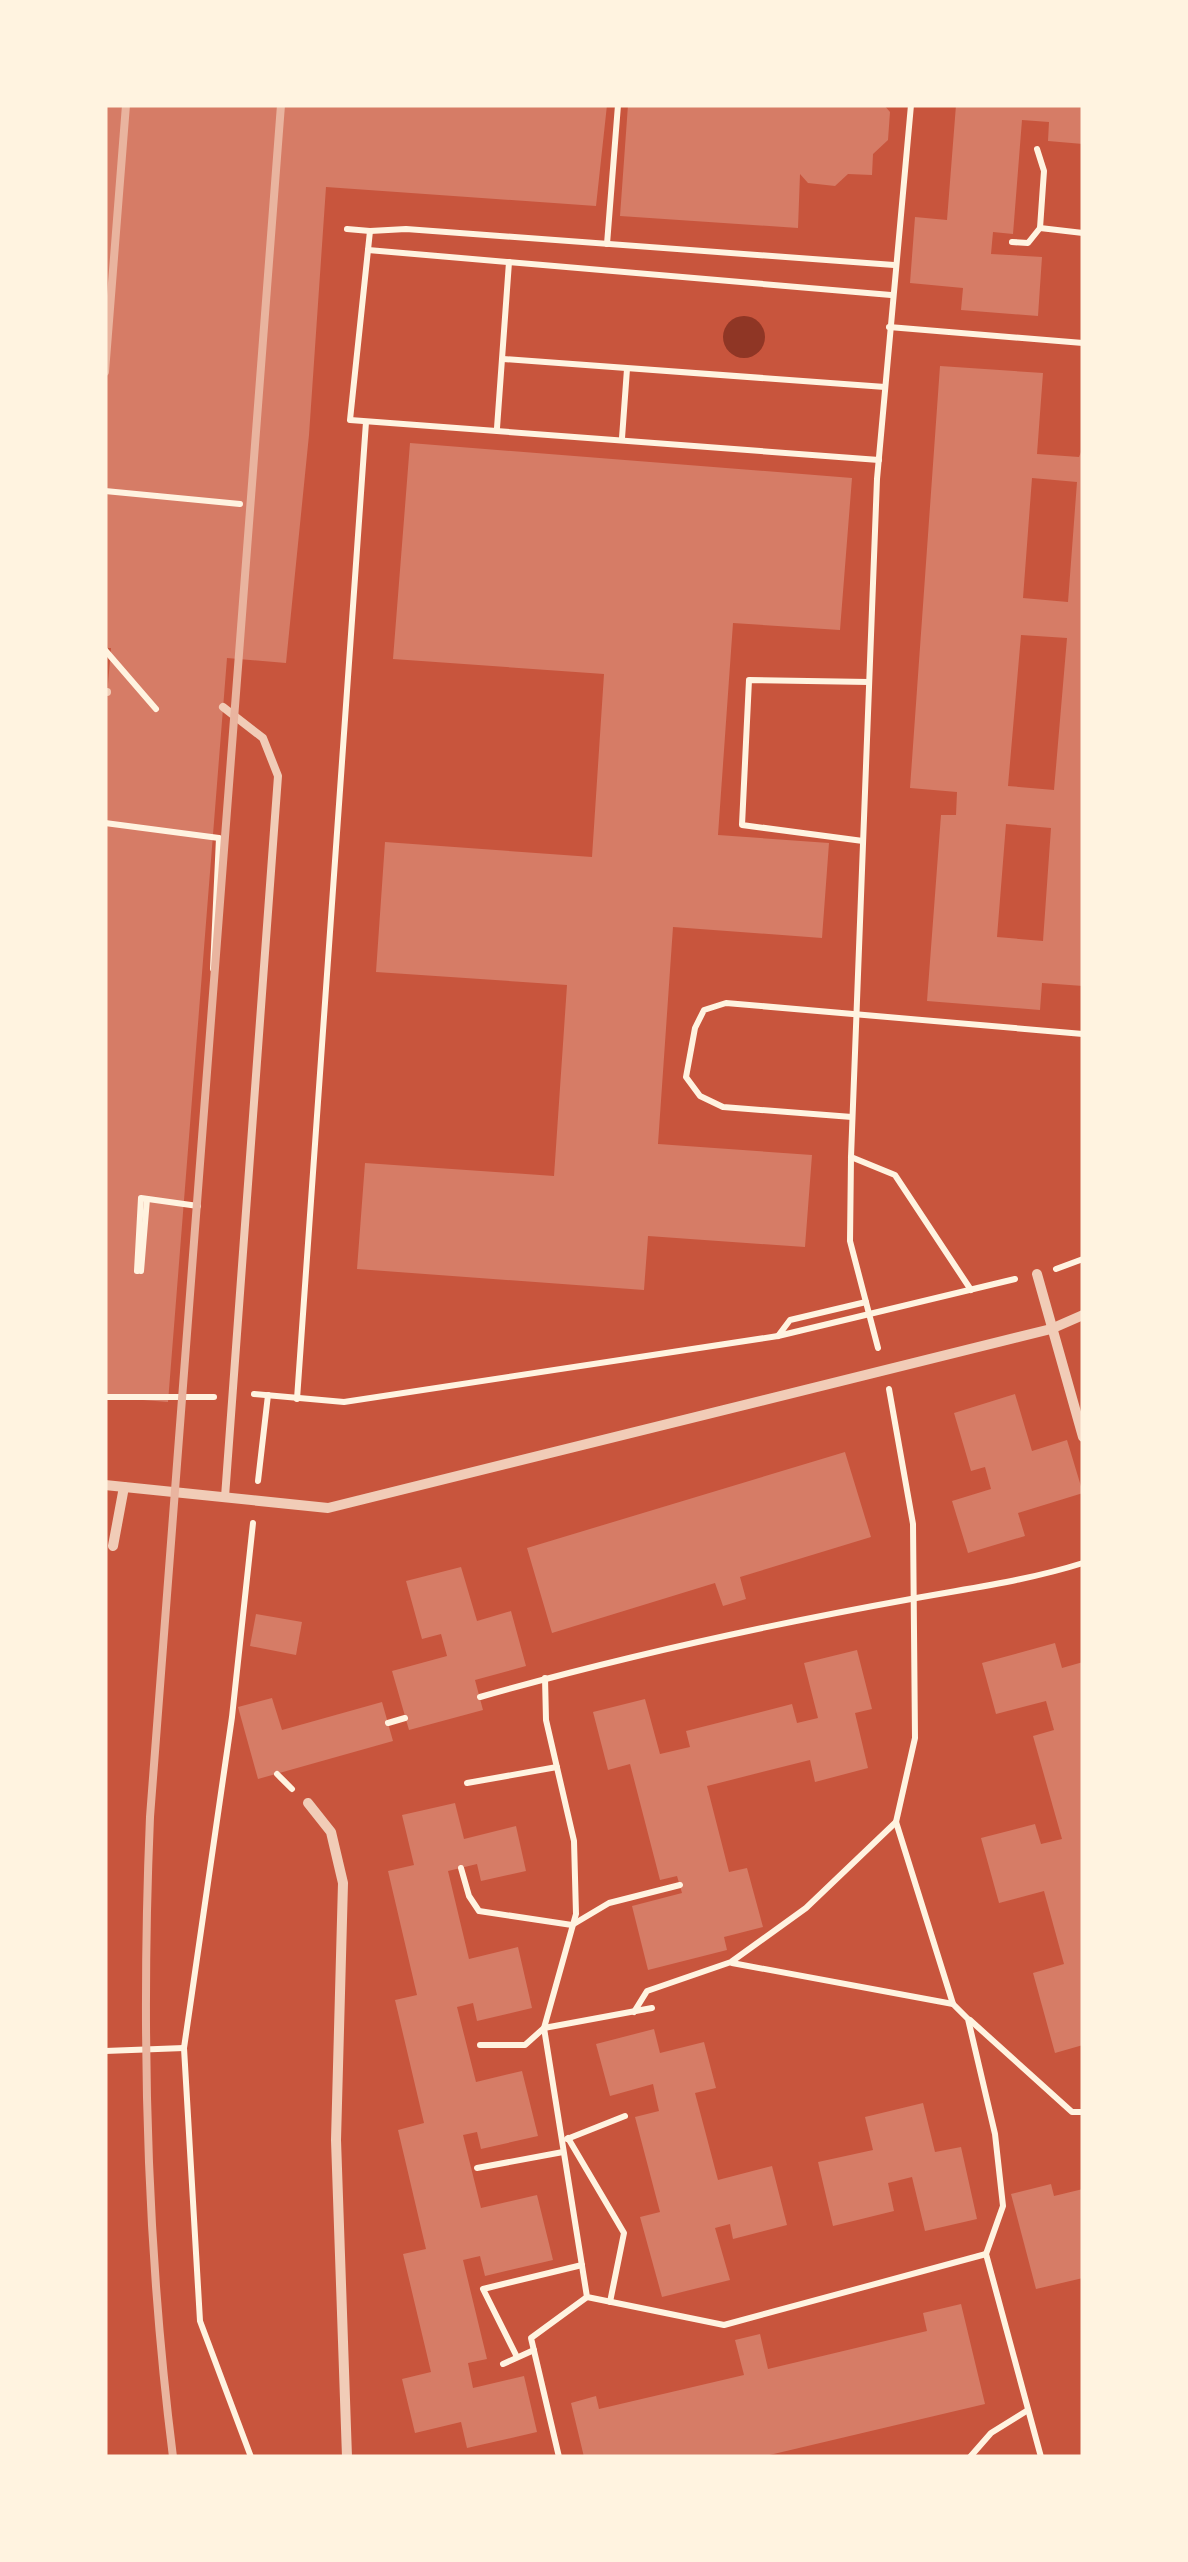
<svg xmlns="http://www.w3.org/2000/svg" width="1188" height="2562" viewBox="0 0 1188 2562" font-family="Lora,serif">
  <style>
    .water { fill: #8f3625 }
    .building { fill: #d67c66; fill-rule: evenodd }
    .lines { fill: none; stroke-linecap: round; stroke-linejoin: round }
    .path { stroke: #fff3e0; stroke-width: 6 }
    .service { stroke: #f1ccb7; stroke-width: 8 }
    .minor { stroke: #f1ccb7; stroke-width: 10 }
    .rail { stroke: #e9b49f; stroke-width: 8 }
  </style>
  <rect width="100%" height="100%" fill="#c8553d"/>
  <!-- water -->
  <circle class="water" cx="744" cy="337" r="21"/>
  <!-- building -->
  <g class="building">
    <path d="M105 105H607L596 206 326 187 309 435 286 663 227 658 168 1402 105 1397V720L111 648H105Z"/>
    <path d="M628 105H884L890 112 888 140 873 154 872 175 848 174 835 186 808 183 800 174 798 228 620 216Z"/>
    <path d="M956 105H1083V144L1048 141 1049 122 1022 120 1013 234 993 232 991 254 1042 257 1038 316 961 310 963 288 910 283 915 217 947 220Z"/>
    <path d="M940 366 1043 373 1037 454 1079 457 1083 447V986L1042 983 1040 1010 927 1001 941 815H956L957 792 910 788ZM1032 478 1077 482 1068 602 1023 598ZM1021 635 1067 638 1054 790 1008 786ZM1006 824 1051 828 1043 941 997 937Z"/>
    <path d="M410 443 852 478 840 630 733 623 718 835 829 843 822 938 673 927 658 1144 812 1155 805 1247 648 1236 644 1290 357 1269 365 1163 554 1176 567 985 376 972 385 842 592 857 604 674 393 659Z"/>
    <path d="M1015 1394 1032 1451 1067 1440 1083 1493 1018 1513 1025 1536 968 1553 952 1501 991 1489 985 1467 971 1471 954 1413Z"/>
    <path d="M845 1452 871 1537 740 1577 746 1599 723 1606 715 1583 552 1633 527 1548Z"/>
    <path d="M461 1567 477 1621 511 1611 526 1666 475 1680 483 1710 409 1730 392 1671 447 1656 441 1634 422 1639 406 1581Z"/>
    <path d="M256 1614 302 1622 296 1655 250 1646Z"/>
    <path d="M1055 1643 1062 1668 1083 1662V2045L1055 2053 1033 1973 1064 1964 1044 1891 999 1903 981 1838 1035 1824 1041 1844 1062 1839 1033 1736 1054 1730 1046 1701 996 1714 982 1663Z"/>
    <path d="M857 1650 872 1709 855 1713 868 1768 815 1782 810 1760 707 1786 729 1872 747 1868 763 1927 724 1937 727 1950 648 1970 632 1906 682 1893 677 1876 660 1880 630 1764 608 1770 593 1712 645 1699 660 1754 690 1747 686 1731 792 1704 797 1723 818 1718 804 1663Z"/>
    <path d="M272 1698 282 1730 382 1702 393 1741 258 1779 238 1707Z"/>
    <path d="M455 1803 464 1839 516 1826 526 1871 481 1881 477 1864 448 1871 469 1959 518 1947 532 2008 477 2021 473 2003 457 2007 476 2082 522 2071 538 2136 481 2149 477 2132 463 2135 481 2208 537 2195 553 2260 485 2276 480 2256 463 2260 487 2359 468 2363 473 2388 524 2376 537 2432 467 2448 461 2422 415 2433 402 2379 431 2372 403 2254 426 2249 398 2130 424 2123 395 2000 417 1995 388 1871 414 1865 402 1815Z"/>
    <path d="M654 2029 660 2053 704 2042 716 2088 695 2093 718 2180 772 2166 787 2225 733 2239 730 2224 715 2228 730 2280 662 2297 640 2217 660 2212 635 2117 659 2111 656 2098 653 2084 610 2096 596 2044Z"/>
    <path d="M923 2103 935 2152 961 2147 977 2219 925 2231 912 2177 888 2183 894 2211 833 2226 818 2162 873 2150 865 2117Z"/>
    <path d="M1051 2184 1054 2196 1083 2189V2278L1036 2289 1011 2194Z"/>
    <path d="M961 2304 985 2404 761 2457H584L571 2403 596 2396 599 2409 744 2375 735 2340 760 2334 768 2369 927 2331 923 2313Z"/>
  </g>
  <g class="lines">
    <!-- path -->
    <g class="path">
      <path d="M1037 149 1044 171 1040 228"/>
      <path d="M347 229 370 231 350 420 879 460"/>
      <path d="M370 231 406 229 894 265"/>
      <path d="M1012 242 1028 243 1040 228 1083 233"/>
      <path d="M607 244 618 105"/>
      <path d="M368 250 891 295"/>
      <path d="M889 327 1083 343"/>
      <path d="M503 359 885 387"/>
      <path d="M497 428 509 262"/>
      <path d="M622 438 627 369"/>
      <path d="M105 491 240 504"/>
      <path d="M105 650 156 709"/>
      <path d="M105 823 219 838 213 969"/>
      <path d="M863 841 742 825 749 680 869 682"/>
      <path d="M852 1117 723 1107 700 1096 686 1077 695 1028 704 1010 726 1003 1083 1034"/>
      <path d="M851 1157 895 1175 971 1290"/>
      <path d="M1056 1269 1083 1259"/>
      <path d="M137 1271 141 1198 198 1206"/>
      <path d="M141 1271 147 1199"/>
      <path d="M778 1336 790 1320 866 1302"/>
      <path d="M878 1348 850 1241 851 1157 877 479 911 105"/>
      <path d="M889 1389 913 1524 915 1738 896 1822 953 2004 968 2019 995 2134 1003 2206 986 2254 1041 2457"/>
      <path d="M254 1394 344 1402 778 1336 1015 1279"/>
      <path d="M105 1397H214"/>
      <path d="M297 1399 366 422"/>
      <path d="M258 1481 268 1395"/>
      <path d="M545 1678 546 1720 574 1841 576 1914 544 2028 587 2297 724 2325 986 2254"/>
      <path d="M480 1697C621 1657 767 1625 911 1599 970 1588 1026 1581 1083 1563"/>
      <path d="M388 1723 405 1718"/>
      <path d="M277 1774 292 1789"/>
      <path d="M467 1783 557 1767"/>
      <path d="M461 1868 469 1896 479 1911 572 1925 609 1903 680 1885"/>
      <path d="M732 1963 953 2004"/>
      <path d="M634 2012 647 1991 731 1962 806 1908 896 1822"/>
      <path d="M970 2020 1072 2112H1083"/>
      <path d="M480 2045H525L544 2028 652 2008"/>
      <path d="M105 2051 184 2048"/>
      <path d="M568 2138 624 2233 610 2302"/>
      <path d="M567 2139 625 2116"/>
      <path d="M477 2168 563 2152"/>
      <path d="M517 2357 483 2289 582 2265"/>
      <path d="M503 2364 534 2350"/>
      <path d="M251 2457 200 2321 184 2048 232 1717 253 1523"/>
      <path d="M559 2457 531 2338 587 2297"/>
      <path d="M970 2457 991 2433 1028 2410"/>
    </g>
    <!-- service -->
    <g class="service">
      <path d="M105 692H107"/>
      <path d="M223 707 263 738 278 776 225 1497"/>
    </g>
    <!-- minor -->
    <g class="minor">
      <path d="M1037 1274 1083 1437"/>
      <path d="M105 1485 328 1508 1051 1329 1083 1315"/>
      <path d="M113 1546 124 1487"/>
      <path d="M308 1803 331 1832 343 1883 336 2140 347 2457"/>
    </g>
    <!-- rail -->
    <g class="rail">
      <path d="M105 372 126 105"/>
      <path d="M173 2457C146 2244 141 2031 150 1817L281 105"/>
    </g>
  </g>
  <!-- border -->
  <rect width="1188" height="2562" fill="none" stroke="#fff3e0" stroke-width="215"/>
</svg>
